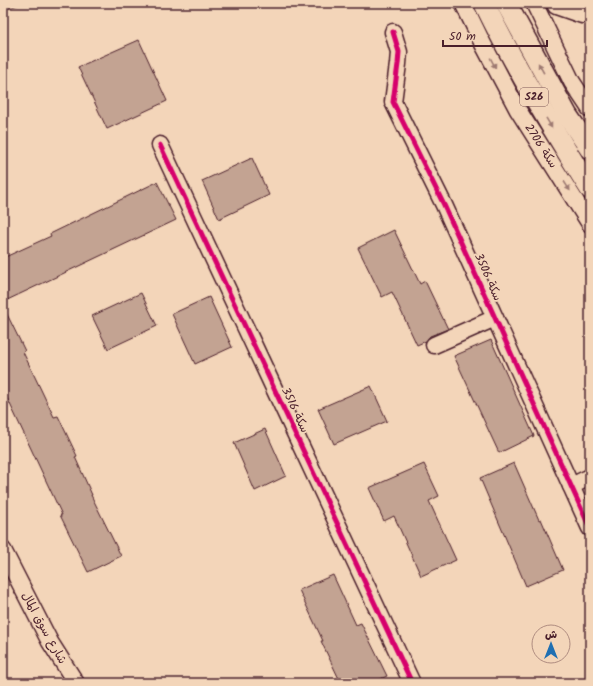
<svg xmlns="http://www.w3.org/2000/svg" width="593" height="686" viewBox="0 0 593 686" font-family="Kalam,'Playpen Sans Arabic',sans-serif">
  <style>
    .green { fill: #d7b7a1; stroke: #906b66 }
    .building { fill: #c3a392; stroke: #4a1f2b }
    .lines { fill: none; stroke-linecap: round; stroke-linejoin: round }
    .minor-casing { stroke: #4a1f2b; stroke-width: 19 }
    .major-casing { stroke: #4a1f2b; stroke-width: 23 }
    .minor { stroke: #f3d5b9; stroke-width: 16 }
    .major { stroke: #f3d5b9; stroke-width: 20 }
    .cycleway-casing { stroke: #f3d5b9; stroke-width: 8 }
    .cycleway { stroke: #d6006c; stroke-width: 5 }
    .oneway { fill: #9e7a72 }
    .labels { text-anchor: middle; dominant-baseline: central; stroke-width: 3.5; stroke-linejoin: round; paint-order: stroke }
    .shield { fill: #f3d5b9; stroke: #7d5656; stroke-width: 1 }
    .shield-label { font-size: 11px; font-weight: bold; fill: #4a1f2b }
    .street-label { font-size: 12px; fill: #4a1f2b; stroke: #f3d5b9 }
  </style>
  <rect width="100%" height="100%" fill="#f3d5b9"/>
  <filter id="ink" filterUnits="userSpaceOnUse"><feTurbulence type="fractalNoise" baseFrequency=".025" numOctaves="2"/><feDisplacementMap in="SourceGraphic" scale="8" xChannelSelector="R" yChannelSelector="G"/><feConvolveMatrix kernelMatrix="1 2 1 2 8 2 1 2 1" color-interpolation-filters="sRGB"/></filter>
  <g filter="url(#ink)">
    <!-- green -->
    <path class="green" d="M3 3H22L3 11Z"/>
    <!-- building -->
    <g class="building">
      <path d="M139 40 167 101 107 129 78 67Z"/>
      <path d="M252 158 269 195 219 219 202 181Z"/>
      <path d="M157 182 176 220 3 302V258L51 236 50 234Z"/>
      <path d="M394 230 420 284 425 281 448 329 430 336 426 341 417 345 392 292 382 297 358 248Z"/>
      <path d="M141 293 157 326 108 349 92 316Z"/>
      <path d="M209 297 232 347 195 364 172 314Z"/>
      <path d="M3 306 25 351 23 352 54 417 58 416 77 456 75 457 92 495H91L121 556 88 572 60 515H62L3 389Z"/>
      <path d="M491 340 534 436 499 453 454 356Z"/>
      <path d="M371 386 387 421 334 444 318 409Z"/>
      <path d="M265 429 286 476 255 491 234 443Z"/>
      <path d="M514 463 539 520 541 519 563 570 526 586 480 478Z"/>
      <path d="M424 464 439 496 429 501 456 560 421 576 394 516 384 521 369 488Z"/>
      <path d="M333 575 356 625 361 623 387 676 372 683H341L321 641H323L299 590Z"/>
    </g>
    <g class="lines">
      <!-- minor casing -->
      <g class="minor-casing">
        <g id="minor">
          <path d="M463 3 483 44 518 110 590 224"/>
          <path d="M534 3 572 82 590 109"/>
          <path d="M556 6 582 15 590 14"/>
          <path d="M393 32 399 52 398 64 393 102 444 205 590 528"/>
          <path d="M160 145 412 683"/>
          <path d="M434 345 495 318"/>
          <path d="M571 486 590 477"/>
          <path d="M3 550 50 642 76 683"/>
        </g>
      </g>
      <!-- major casing -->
      <g class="major-casing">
        <g id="major">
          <path d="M484 3C515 67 552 128 590 189"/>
          <path d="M506 3 567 115 590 149"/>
        </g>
      </g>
      <!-- minor -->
      <use href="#minor" class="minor"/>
      <!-- major -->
      <use href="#major" class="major"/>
      <!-- cycleway casing -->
      <g class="cycleway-casing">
        <g id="cycleway">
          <path d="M393 32 399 52 398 64 393 102 444 205 590 528"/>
          <path d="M160 145 412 683"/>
        </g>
      </g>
      <!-- cycleway -->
      <use href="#cycleway" class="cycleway"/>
    </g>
    <!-- one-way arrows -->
    <defs><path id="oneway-solid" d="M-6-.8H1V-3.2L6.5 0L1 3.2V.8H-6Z"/></defs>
    <g class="oneway">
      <use href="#oneway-solid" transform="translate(493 63) rotate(62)"/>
      <use href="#oneway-solid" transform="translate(541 68) rotate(-119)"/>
      <use href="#oneway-solid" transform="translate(549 123) rotate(60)"/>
      <use href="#oneway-solid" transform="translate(567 186) rotate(57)"/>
    </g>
  </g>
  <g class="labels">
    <!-- shield labels -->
    <rect class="shield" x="520" y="88" width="28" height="18" rx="3"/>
    <g class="shield-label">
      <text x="534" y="97">S26</text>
    </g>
    <!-- street labels -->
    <g class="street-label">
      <text transform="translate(541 146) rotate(57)">سكة 2706</text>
      <text transform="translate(488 277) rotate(66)">سكة 3506</text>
      <text transform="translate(295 410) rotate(65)">سكة 3516</text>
      <text transform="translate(44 628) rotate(61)">شارع سوق المال</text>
    </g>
  </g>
  <!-- margin -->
  <rect width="593" height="686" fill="none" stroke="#f3d5b9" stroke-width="16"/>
  <rect x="8" y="8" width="577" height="670" fill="none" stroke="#4a1f2b" stroke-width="1.5" filter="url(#ink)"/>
  <!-- north arrow -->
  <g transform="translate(551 644)"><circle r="19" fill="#f3d5b9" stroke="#af8c80"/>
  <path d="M0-3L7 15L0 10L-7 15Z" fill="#1f6fb2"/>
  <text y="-6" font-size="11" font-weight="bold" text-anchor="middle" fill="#4a1f2b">ش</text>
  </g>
  <!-- scale -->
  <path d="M443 40v6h104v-6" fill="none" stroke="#4a1f2b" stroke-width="2"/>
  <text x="449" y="40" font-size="12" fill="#4a1f2b" stroke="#f3d5b9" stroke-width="3" paint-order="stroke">50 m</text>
</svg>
